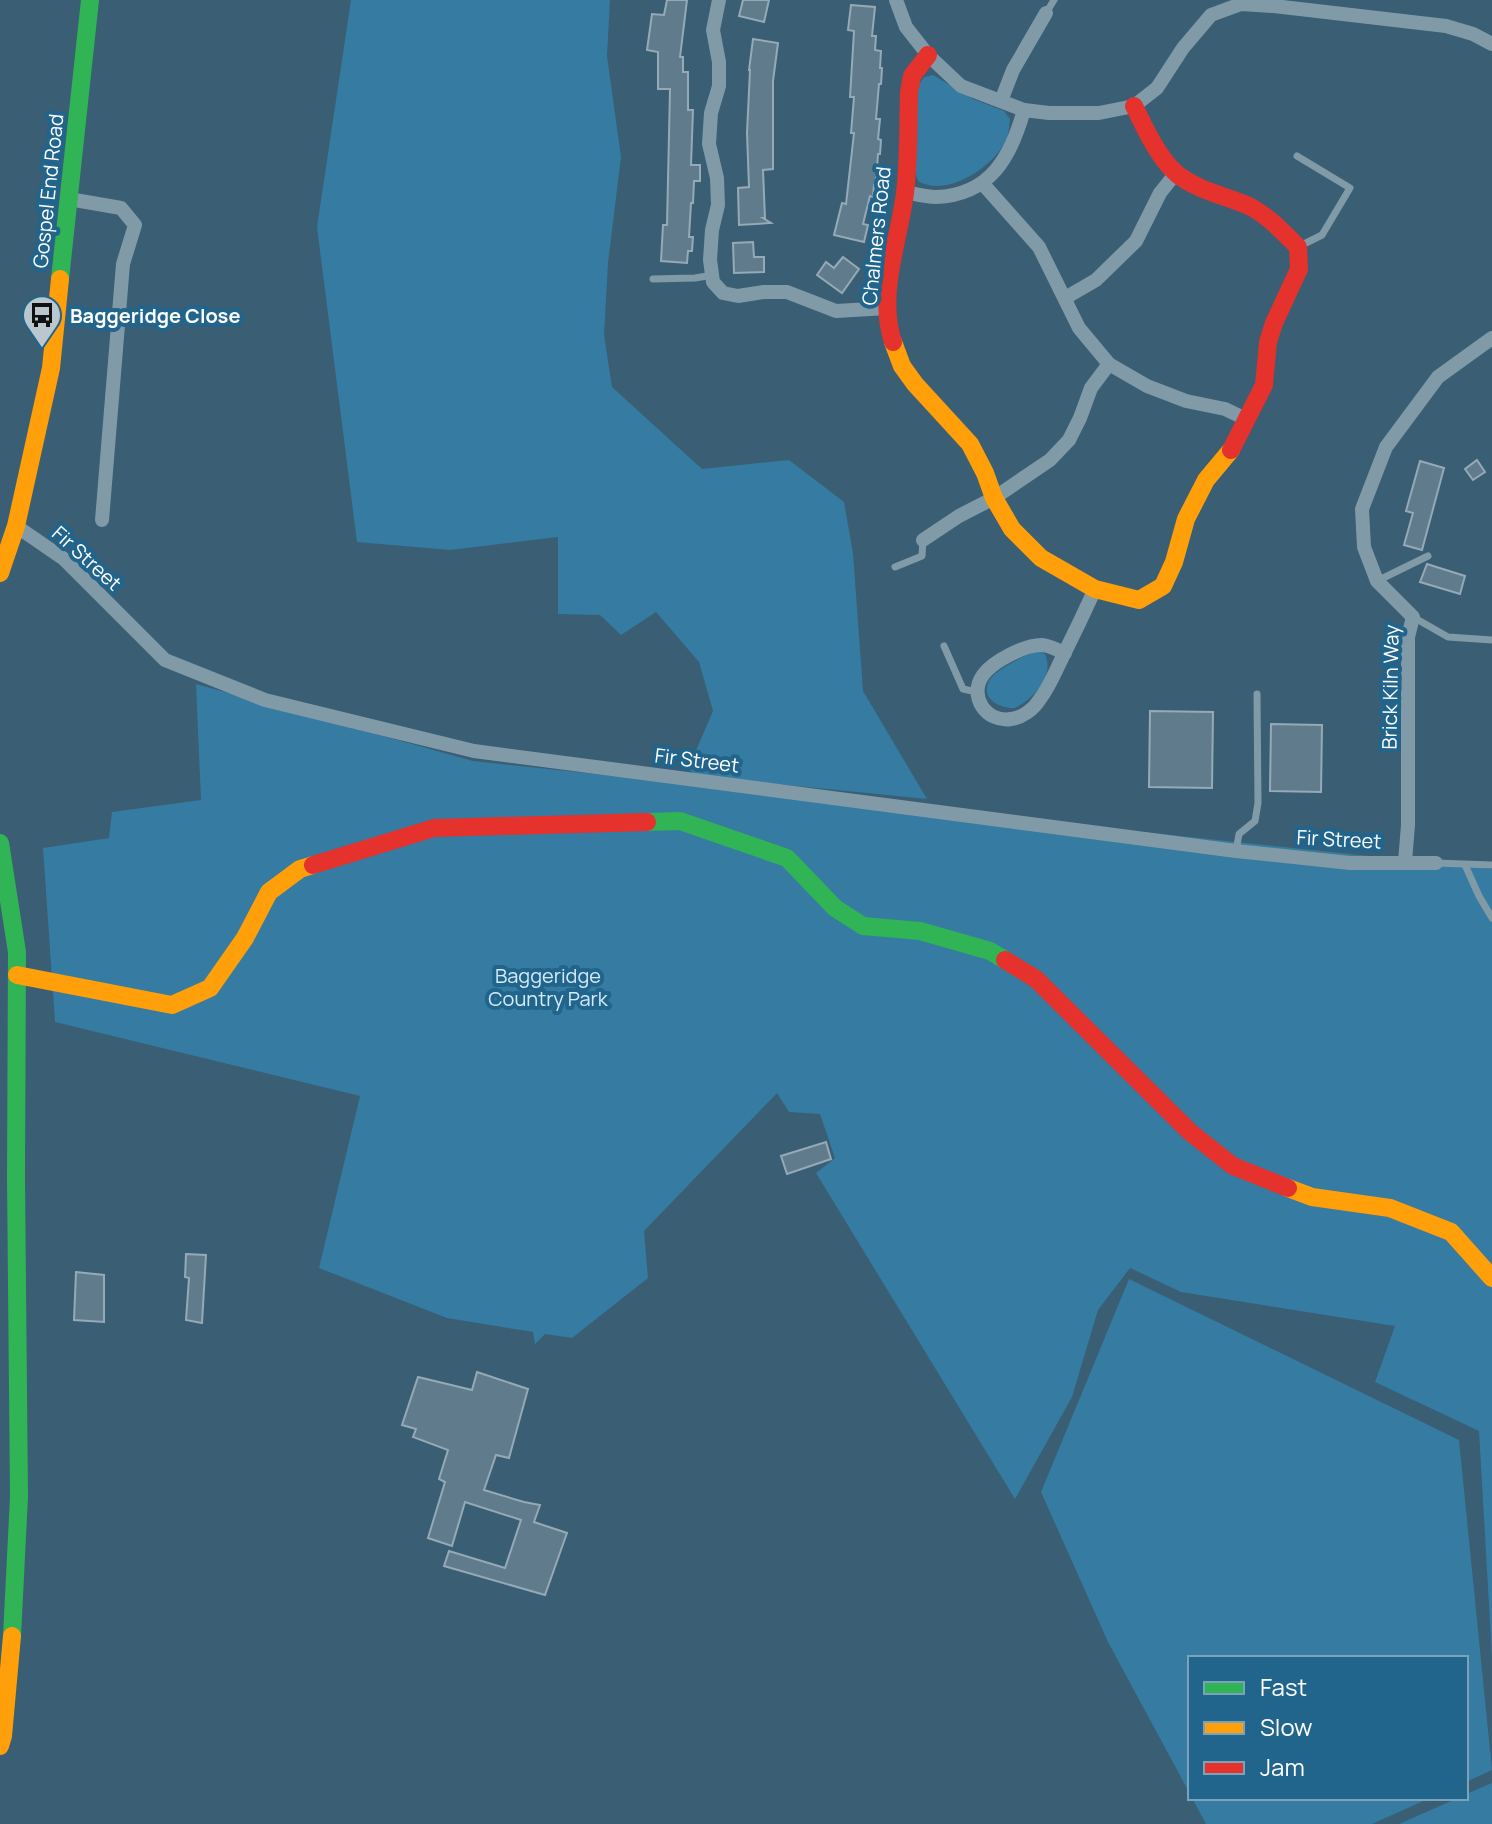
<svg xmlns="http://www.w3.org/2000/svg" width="1492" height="1824" viewBox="0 0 1492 1824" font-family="Manrope,sans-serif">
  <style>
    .green { fill: #357ba2 }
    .building { fill: #607c8c; stroke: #95a9b6; stroke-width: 2 }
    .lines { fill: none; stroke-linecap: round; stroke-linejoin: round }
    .lane { stroke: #819aa7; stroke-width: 7 }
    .street { stroke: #819aa7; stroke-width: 14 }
    .fast { stroke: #30b455; stroke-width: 18 }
    .slow { stroke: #ff9f0a; stroke-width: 18 }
    .jam { stroke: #e5322d; stroke-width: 18 }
    .labels { text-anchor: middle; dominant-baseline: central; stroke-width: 8; stroke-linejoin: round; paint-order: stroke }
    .street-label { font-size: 20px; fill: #fff; stroke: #21648c }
    .poi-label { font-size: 20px; font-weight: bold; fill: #fff; stroke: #21648c; text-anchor: start }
    .park-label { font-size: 20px; fill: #d3ebf8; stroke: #21648c }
  </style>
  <rect width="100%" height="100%" fill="#3a5e74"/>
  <!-- green -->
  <g class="green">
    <path d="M351 0H610L607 56 621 157 608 263 604 335 612 387 702 469 789 460 844 502 853 553 863 691 927 799 698 776 688 769 713 711 699 662 656 612 621 635 600 615 558 614V537L450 550 357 542 317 227Z"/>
    <path d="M933 75 973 99 1004 111 1010 119C1009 128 1009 136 1004 144 990 169 945 198 918 181L914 169 918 86 924 77Z"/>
    <path d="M1040 651 1045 654C1055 677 1034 698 1015 708 1000 709 980 699 989 681 994 670 1028 653 1040 651Z"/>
    <path d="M196 684 473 761 1492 869V1658L1479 1431 1375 1382 1395 1326 1181 1292 1130 1268 1098 1310 1072 1397 1015 1499 816 1173 835 1158 820 1114 789 1112 777 1093 644 1231 648 1278 572 1338 545 1334 535 1344 533 1332 447 1318 319 1268 360 1096 55 1022 43 848 109 838 112 812 201 800Z"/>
    <path d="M1129 1279 1459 1440 1492 1770 1466 1782V1658H1190V1794L1108 1642 1041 1492Z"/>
    <path d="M1492 1783V1824H1399L1458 1798H1466V1794Z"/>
    <path d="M1192 1798H1430L1372 1824H1206Z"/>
  </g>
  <!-- building -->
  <g class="building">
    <path d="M667 0H687L680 57H683V72H688V110H693L691 165H700V181H694L693 203H691L689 237H693L692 251H688L687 263 661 261 663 225H667L670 89H658V52L647 50 652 14 664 15Z"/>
    <path d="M743 0H769L764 22 739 16Z"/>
    <path d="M851 5 875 7 872 36H876L875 50 881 51 880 68H882L881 84H879L876 119H880L878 139 881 140 880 154H878L876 185H874L873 197 870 196 863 224 868 225 864 242 834 235 842 203 846 204 854 133H851L854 97H850L854 31 848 30Z"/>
    <path d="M753 39 778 43 773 81V169L763 170 765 218H763L771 223 739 225 738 188 749 187 747 133 750 70H749Z"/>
    <path d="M753 242 754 257H764V272L734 273 733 243Z"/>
    <path d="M843 257 859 269 842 293 817 275 826 262 834 268Z"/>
    <path d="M1477 460 1485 472 1473 480 1465 469Z"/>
    <path d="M1420 461 1444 468 1422 550 1404 545 1413 513 1406 511Z"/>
    <path d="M1427 564 1465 576 1460 594 1420 582Z"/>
    <path d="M1150 711 1213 712 1212 788 1149 787Z"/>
    <path d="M1271 724 1322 725 1321 792 1270 791Z"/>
    <path d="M826 1142 831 1159 787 1174 781 1156Z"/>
    <path d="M186 1254 206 1255 202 1323 186 1320 189 1278 185 1277Z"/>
    <path d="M76 1272 104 1275V1322L74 1320Z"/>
    <path d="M477 1372 528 1389 509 1458 496 1455 484 1490 524 1502 540 1505 534 1522 567 1533 545 1595 444 1566 449 1551 505 1568 521 1520 465 1502 452 1546 428 1538 445 1482 439 1479 448 1450 413 1437 416 1429 402 1425 418 1377 472 1390Z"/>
  </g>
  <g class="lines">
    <!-- lane -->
    <g class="lane">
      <path d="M1046 13 1054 0"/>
      <path d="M1297 156 1350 188 1322 235 1300 246"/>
      <path d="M653 279 695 278 713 275"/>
      <path d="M895 567 922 556 923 540"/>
      <path d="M1377 581 1428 556"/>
      <path d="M1413 617 1448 637 1492 640"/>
      <path d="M944 646 963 689 977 692"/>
      <path d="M1236 851 1239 834 1255 821 1258 803 1257 694"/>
      <path d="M1436 863 1492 865"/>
      <path d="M1465 865 1479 896 1492 918"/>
    </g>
    <!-- street -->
    <g class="street">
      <path d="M719 0 713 30 719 62V86L711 113 709 144 717 178 718 205 712 230 710 260 713 282 723 293 738 296 764 292H787L836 311 888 308"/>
      <path d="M896 0 906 27 928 55 961 86 1024 110 1049 113H1099L1134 106 1157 88 1183 48 1211 15 1241 4 1274 6 1446 26 1473 34 1492 44"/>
      <path d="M1001 101 1013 70 1046 13"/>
      <path d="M983 184 1039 247 1079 328 1109 364 1147 386 1186 401 1225 409 1248 420"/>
      <path d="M905 192C915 194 926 197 936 197 991 195 1011 156 1024 110"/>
      <path d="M69 199 121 208 135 225 123 264 102 520"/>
      <path d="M1065 298 1096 280 1136 241 1160 193 1176 173"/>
      <path d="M16 526 64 559 165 660 265 700 474 751 1236 851 1350 863H1436"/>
      <path d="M923 540 959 516 994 498 1050 460 1069 440 1080 418 1091 388 1109 364"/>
      <path d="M1065 653C1057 650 1049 645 1041 645 1025 645 993 661 983 675 968 696 986 723 1011 719 1022 718 1034 709 1040 699 1050 686 1056 670 1063 656 1074 634 1085 611 1095 589"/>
      <path d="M1405 862 1408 825V637L1413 617 1377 581 1364 547 1362 509 1386 447 1438 377 1492 338"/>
    </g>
    <!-- fast -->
    <g class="fast">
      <path d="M60 279 90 0"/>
      <path d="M647 822 680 821 787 858 835 908 863 926 920 931 990 951 1005 960"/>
      <path d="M0 843 17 952 16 1178 19 1497 12 1636"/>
    </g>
    <!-- slow -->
    <g class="slow">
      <path d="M893 342 902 366 915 384 970 444 985 473 994 498 1012 529 1041 558 1095 589 1139 600 1163 586 1174 562 1186 519 1206 480 1231 450"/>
      <path d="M0 573 16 526 51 368 60 279"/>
      <path d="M17 975 172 1005 210 988 245 938 269 892 300 869 313 865"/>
      <path d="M1288 1188 1312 1197 1390 1208 1451 1232 1492 1278"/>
      <path d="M0 1746 3 1736 12 1636"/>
    </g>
    <!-- jam -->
    <g class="jam">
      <path d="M1134 106C1145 128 1158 158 1177 174 1198 191 1227 196 1251 207 1269 217 1283 232 1298 247L1299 269 1274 323 1268 342 1264 385 1231 450"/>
      <path d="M893 342C877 294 899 241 905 193 909 160 908 125 909 92L912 76 928 55"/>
      <path d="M313 865 434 828 647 822"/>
      <path d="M1005 960 1036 979 1190 1132 1233 1166 1288 1188"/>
    </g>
  </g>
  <!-- icons -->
  <defs>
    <g id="bus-pin" transform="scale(2)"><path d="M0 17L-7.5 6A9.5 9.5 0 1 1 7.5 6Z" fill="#bac7ce" stroke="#21648c"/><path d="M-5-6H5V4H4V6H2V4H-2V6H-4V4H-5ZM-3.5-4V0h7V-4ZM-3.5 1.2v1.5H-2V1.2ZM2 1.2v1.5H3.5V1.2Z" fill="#111"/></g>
  </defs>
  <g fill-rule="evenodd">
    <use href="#bus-pin" x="42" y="315"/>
  </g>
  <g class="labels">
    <!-- street labels -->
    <g class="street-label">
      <text transform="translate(48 191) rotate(-84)">Gospel End Road</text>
      <text transform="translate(876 236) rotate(-84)">Chalmers Road</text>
      <text transform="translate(87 558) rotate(42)">Fir Street</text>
      <text transform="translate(1390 687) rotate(-89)">Brick Kiln Way</text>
      <text transform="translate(697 760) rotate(7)">Fir Street</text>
      <text transform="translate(1339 839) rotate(3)">Fir Street</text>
    </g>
    <!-- poi labels -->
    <g class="poi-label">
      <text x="70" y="315">Baggeridge Close</text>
    </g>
    <!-- park labels -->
    <g class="park-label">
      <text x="548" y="975">Baggeridge<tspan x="548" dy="23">Country Park</tspan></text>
    </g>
  </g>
  <!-- legend -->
  <rect x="1188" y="1656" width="280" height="144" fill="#21648c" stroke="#7aa2ba" stroke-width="2"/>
  <rect x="1204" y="1682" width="40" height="12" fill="#30b455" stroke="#7aa2ba" stroke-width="2"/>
  <text x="1260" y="1696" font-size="24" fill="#ffffff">Fast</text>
  <rect x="1204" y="1722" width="40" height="12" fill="#ff9f0a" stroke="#7aa2ba" stroke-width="2"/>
  <text x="1260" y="1736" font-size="24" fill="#ffffff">Slow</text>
  <rect x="1204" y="1762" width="40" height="12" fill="#e5322d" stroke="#7aa2ba" stroke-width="2"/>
  <text x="1260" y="1776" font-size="24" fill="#ffffff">Jam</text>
</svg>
